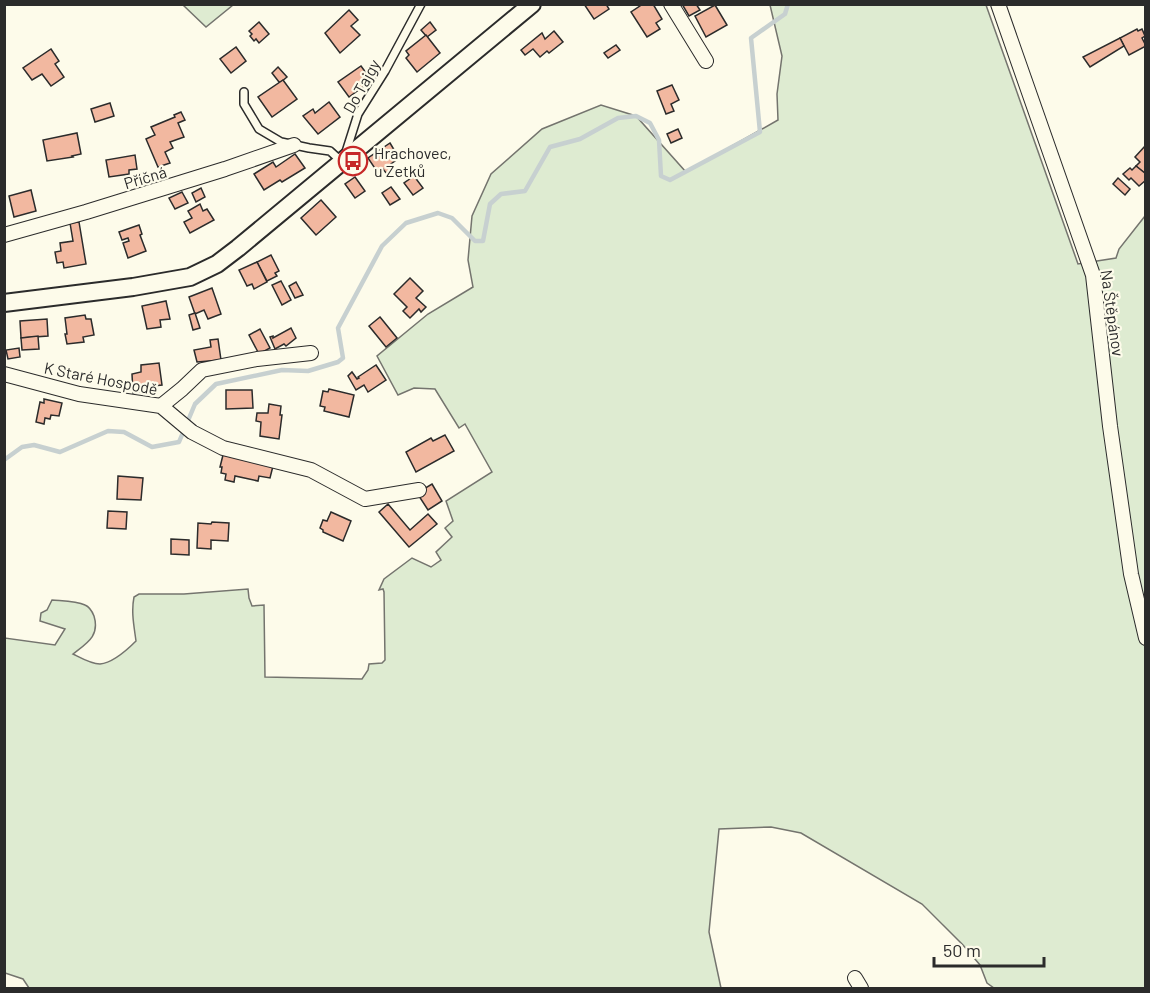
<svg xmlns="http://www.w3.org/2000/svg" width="1150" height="993" viewBox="0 0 1150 993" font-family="Barlow,sans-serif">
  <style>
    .green { fill: #deebd1; stroke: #74746e; stroke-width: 1.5 }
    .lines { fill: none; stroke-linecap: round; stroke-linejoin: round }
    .stream { stroke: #c7d0d0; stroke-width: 4.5 }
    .building { fill: #f2b8a0; stroke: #2b2b2b; stroke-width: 1.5 }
    .service-casing { stroke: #2b2b2b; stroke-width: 10 }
    .minor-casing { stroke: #2b2b2b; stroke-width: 16 }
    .tertiary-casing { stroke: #2b2b2b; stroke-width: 20 }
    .service { stroke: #fdfbea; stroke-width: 7 }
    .minor { stroke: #fdfbea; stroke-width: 14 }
    .tertiary { stroke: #fdfbea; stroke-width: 16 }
    .labels { text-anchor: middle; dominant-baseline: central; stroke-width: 4.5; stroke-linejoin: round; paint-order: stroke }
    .street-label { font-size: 16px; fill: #2b2b2b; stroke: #fdfbea }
    .poi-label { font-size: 16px; fill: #2b2b2b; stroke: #fdfbea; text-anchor: start }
  </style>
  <rect width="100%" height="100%" fill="#fdfbea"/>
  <!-- green -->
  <g class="green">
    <path d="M183 5H233L206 27Z"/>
    <path d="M770 5H986L1078 264 1116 258 1119 249 1145 216V988H994L987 983 980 965 963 945 922 904 801 833 771 827 719 829 709 932 721 988H29L23 979 5 973V638L55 645 65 629 40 621 41 613 47 610 52 600C62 601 76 601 85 605 90 607 92 611 94 616 100 636 87 643 73 654 81 658 91 664 100 664 112 663 128 649 136 641 134 626 131 612 134 597L139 594H184L248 589 249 598 252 606 264 605 265 677 362 679 368 670 369 664 382 663 385 660 384 592 383 589 379 590 384 579 412 558 431 567 441 560 436 552 452 537 445 528 453 521 446 501 492 472 465 424 459 428 435 389 414 388 398 395 377 356 428 314 473 287 468 260 472 216 491 174 542 129 601 105 636 116 686 172 778 120 777 94 782 56Z"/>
  </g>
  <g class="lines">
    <!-- stream -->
    <path class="stream" d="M4 460 22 447 34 445 60 452 108 431 124 432 152 447 179 442 195 404 216 384 282 370 308 371 338 362 343 358 338 328 382 246 406 223 438 213 452 218 475 241H483L490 204 501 194 525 191 550 147 580 139 618 118 636 116 650 123 659 140 661 176 670 180 760 132 751 38 785 14 788 4"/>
  </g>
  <!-- building -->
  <g class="building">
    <path d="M584 4H606L609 9 594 19Z"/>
    <path d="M643 4H653L662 19 656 23 660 29 647 37 631 12Z"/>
    <path d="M682 4H696L700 10 689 16Z"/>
    <path d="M715 5 727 25 706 37 695 16Z"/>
    <path d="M349 10 358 20 351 26 360 35 340 53 325 33Z"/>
    <path d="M259 22 269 34 259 43 256 39 254 41 250 36 252 34 249 31Z"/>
    <path d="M430 22 436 30 427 37 421 30Z"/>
    <path d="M1137 29 1138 31 1142 29 1145 36 1142 38 1146 46 1129 55 1120 38Z"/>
    <path d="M554 31 563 42 549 53 547 51 540 57 533 49 525 55 521 50 542 33 545 39Z"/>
    <path d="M426 35 440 53 417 72 406 58 409 55 406 51Z"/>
    <path d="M1120 38 1124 46 1090 67 1083 57Z"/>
    <path d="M616 45 620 50 608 58 604 53Z"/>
    <path d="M236 47 246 61 231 73 220 59Z"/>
    <path d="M51 49 59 61 55 64 64 77 51 86 42 74 32 80 23 68Z"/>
    <path d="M361 66 369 77 362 83 364 86 349 97 338 82Z"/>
    <path d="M278 67 287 77 281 82H279L272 73Z"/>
    <path d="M283 80 297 99 272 117 258 97Z"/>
    <path d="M672 85 679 100 671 104 674 111 666 114 657 91Z"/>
    <path d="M329 102 340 117 318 134 303 116 313 109 315 113Z"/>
    <path d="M110 103 114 116 95 122 91 109Z"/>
    <path d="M181 112 185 120 178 123 184 137 170 142 173 148 165 152 170 163 158 167 146 139 155 135 151 127 175 117 174 115Z"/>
    <path d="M678 129 682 138 671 143 667 134Z"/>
    <path d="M77 133 81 154 72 156 73 157 47 161 43 140Z"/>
    <path d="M390 143 399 158 391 164 394 169 387 174 383 169 378 173 368 158Z"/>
    <path d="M1146 145V174L1136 166 1140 162 1135 157Z"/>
    <path d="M295 154 305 168 282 182 280 180 264 190 254 174 273 162 276 167Z"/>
    <path d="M135 155 137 169 129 170V174L109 177 106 160Z"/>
    <path d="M1136 166 1146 174V180L1139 186 1131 178 1129 180 1123 174 1130 168 1132 170Z"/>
    <path d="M414 176 423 188 413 195 404 183Z"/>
    <path d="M355 177 365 191 355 198 345 184Z"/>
    <path d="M1118 178 1130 189 1125 195 1113 184Z"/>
    <path d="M391 187 400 199 390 205 382 193Z"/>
    <path d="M201 188 205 197 196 202 192 193Z"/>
    <path d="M31 190 36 211 14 217 9 196Z"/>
    <path d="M182 192 188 203 175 209 169 198Z"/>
    <path d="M321 200 336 217 316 235 301 218Z"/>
    <path d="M200 204 203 211 207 209 214 220 190 233 184 222 192 218 188 211Z"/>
    <path d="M79 222 86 264 64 268 63 262 57 263 55 252 61 251 60 243 73 241 70 223Z"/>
    <path d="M139 225 142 234 140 235 146 251 128 258 123 243 129 241 128 238 122 240 119 232Z"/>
    <path d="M271 255 279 271 275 273 277 276 267 281 257 262Z"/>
    <path d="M257 262 267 282 254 289 252 284 247 286 239 270Z"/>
    <path d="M410 278 423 291 416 298 426 307 421 312 419 309 410 318 403 311 407 307 394 294Z"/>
    <path d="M281 281 291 300 282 305 272 285Z"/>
    <path d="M296 282 303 295 295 298 289 286Z"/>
    <path d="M212 288 221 314 208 319 204 310 195 314 189 297Z"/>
    <path d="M166 301 170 319 160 320 161 327 147 329 142 306Z"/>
    <path d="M195 313 200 328 193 330 189 315Z"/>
    <path d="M85 315 86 319H91L94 335 83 337 84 342 67 344 65 334H67L65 318Z"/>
    <path d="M380 317 397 338 386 347 369 326Z"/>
    <path d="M47 319 48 336 21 338 20 321Z"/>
    <path d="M291 328 296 338 286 346 284 344 275 349 270 337 273 336V338Z"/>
    <path d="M260 329 270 348 259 354 249 335Z"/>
    <path d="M38 336 39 349 22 350 21 338Z"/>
    <path d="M218 339 221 360 197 362 194 350 211 347 210 340Z"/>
    <path d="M19 348 20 357 8 359 6 350Z"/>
    <path d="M159 363 162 385 152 386 153 390 133 393 132 374 141 372V365Z"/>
    <path d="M376 365 386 380 368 392 364 385 356 390 348 376 352 372 357 379 359 378 358 377Z"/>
    <path d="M329 389 354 395 349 417 324 411 325 407 320 406 323 391 328 392Z"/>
    <path d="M226 390H252L253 408 226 409Z"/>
    <path d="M44 399 62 403 59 416 51 415 50 419 45 418 44 424 36 422 40 402 44 403Z"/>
    <path d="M269 404 281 406 280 415H282L279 439 260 436 261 422 256 421 257 413H268Z"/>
    <path d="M445 435 454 451 416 472 406 452 431 438 433 441Z"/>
    <path d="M223 455 273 466 270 478 259 476 258 481 235 476 234 482 225 480 226 474 221 473 222 467H220Z"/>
    <path d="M118 476 143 478 141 500 117 499Z"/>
    <path d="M432 484 442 501 428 510 417 493Z"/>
    <path d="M388 504 410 530 428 514 437 524 409 547 379 512Z"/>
    <path d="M108 511 127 512 126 529 107 528Z"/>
    <path d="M331 512 351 521 343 541 323 532V530L320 528 323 520 327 521Z"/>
    <path d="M212 522 229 523 228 541 211 540V549L197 548 198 523 211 524Z"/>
    <path d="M171 539 189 540V555L171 554Z"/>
  </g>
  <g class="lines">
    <!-- service casing -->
    <g class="service-casing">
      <path id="service" d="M244 92V104L259 129 281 142 309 148 330 151 342 162 345 155 358 114 385 71 421 4"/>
    </g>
    <!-- minor casing -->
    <g class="minor-casing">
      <g id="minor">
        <path d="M671 4 706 61"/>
        <path d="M998 4 1093 275 1110 426 1131 574 1146 638"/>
        <path d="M4 235 86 212 225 169 294 145"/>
        <path d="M4 374 79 394 161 406 192 432 223 448 311 470 365 499 419 490"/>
        <path d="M161 406 182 389 202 370 257 359 311 353"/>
        <path d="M855 978 861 988"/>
      </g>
    </g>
    <!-- tertiary casing -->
    <g class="tertiary-casing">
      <path id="tertiary" d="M4 303 133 287 190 277 217 264 238 248 532 4"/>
    </g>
    <!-- service -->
    <use href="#service" class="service"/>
    <!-- minor -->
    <use href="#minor" class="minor"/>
    <!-- tertiary -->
    <use href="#tertiary" class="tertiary"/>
  </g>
  <!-- icons -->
  <defs>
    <g id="bus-ring" transform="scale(1.5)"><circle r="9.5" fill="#fdfbea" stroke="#c62828" stroke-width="1.5"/><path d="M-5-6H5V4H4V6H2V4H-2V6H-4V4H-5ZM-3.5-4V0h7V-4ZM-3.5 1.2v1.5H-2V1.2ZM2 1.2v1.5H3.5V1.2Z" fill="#c62828"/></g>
  </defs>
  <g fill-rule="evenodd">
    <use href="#bus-ring" x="353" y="161"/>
  </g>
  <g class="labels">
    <!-- street labels -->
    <g class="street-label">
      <text transform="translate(361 86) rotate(-61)">Do Tajgy</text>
      <text transform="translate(145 177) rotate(-17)">Příčná</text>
      <text transform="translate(1113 313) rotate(82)">Na Štěpánov</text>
      <text transform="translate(101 378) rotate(11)">K Staré Hospodě</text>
    </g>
    <!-- poi labels -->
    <g class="poi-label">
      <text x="374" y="152">Hrachovec,<tspan x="374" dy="18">u Zetků</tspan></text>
    </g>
  </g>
  <!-- border -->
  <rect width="1150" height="993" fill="none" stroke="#2b2b2b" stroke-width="12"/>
  <!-- scale -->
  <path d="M934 957v9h110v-9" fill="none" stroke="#2b2b2b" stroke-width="3"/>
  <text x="943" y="957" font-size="18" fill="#2b2b2b" stroke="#fdfbea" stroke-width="4.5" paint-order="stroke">50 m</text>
</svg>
